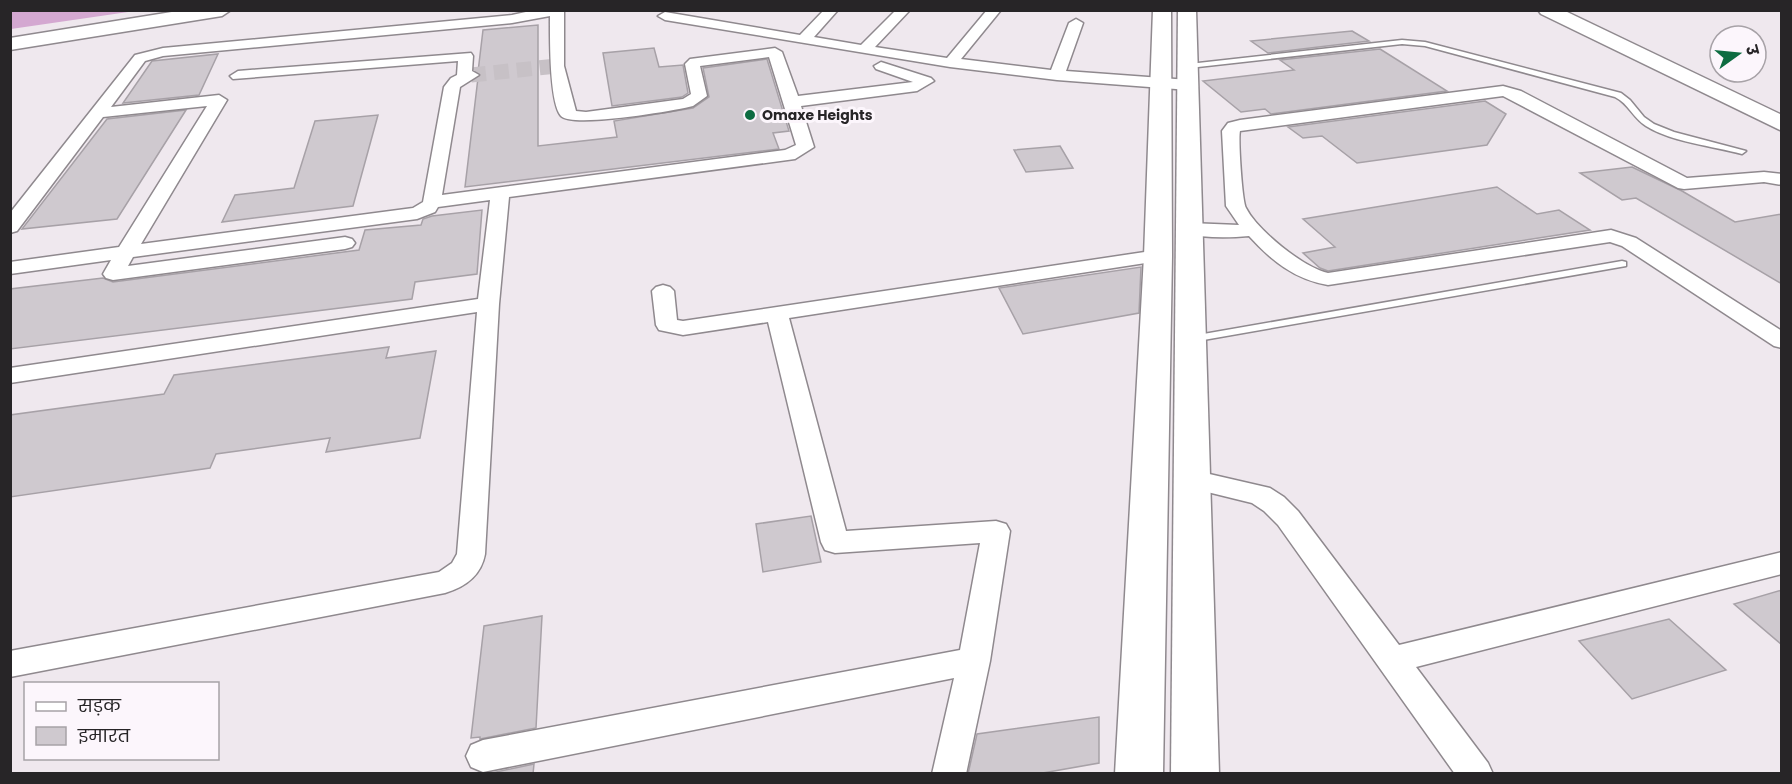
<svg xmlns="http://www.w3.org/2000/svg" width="1792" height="784" viewBox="0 0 1792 784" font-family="Poppins,'Noto Sans Devanagari',sans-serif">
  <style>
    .green { fill: #d4a8d1 }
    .building { fill: #cfc9cf; stroke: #a7a1a7; stroke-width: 1.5 }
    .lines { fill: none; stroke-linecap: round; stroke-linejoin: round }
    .street-tunnel { stroke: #c7c1c6; stroke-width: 15; stroke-dasharray: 15 8; stroke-linecap: butt }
    .lane-casing { stroke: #8f898e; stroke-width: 3 }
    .street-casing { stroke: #8f898e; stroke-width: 3 }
    .secondary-casing { stroke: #8f898e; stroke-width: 3 }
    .lane { fill: #fff; fill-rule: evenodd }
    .street { fill: #fff; fill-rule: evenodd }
    .secondary { fill: #fff; fill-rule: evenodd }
    .poi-dot { fill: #0d6c41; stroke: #fcf6fc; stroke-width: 2 }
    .labels { text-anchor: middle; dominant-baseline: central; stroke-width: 6; stroke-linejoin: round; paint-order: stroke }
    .far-poi-label { font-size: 14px; font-weight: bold; fill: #272527; stroke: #fcf6fc; text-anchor: start }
  </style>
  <rect width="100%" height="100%" fill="#efe8ee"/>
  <!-- green -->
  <path class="green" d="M11 10H135V11L11 29Z"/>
  <!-- building -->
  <g class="building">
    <path d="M538 25V146L617 137 614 121 693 108 709 97 703 68 767 59 789 131 773 133 779 149 465 187 478 78 481 76 478 72 483 30Z"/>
    <path d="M1352 31 1369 41 1268 53 1251 41Z"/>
    <path d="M654 48 659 67 683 65 688 93 682 97 612 106 603 53Z"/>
    <path d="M1380 49 1447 91 1271 114 1265 109 1241 112 1203 81 1294 70 1280 60Z"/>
    <path d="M218 54 199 95 123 103 152 61Z"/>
    <path d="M1485 101 1506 114 1487 145 1357 163 1322 136 1303 138 1288 127Z"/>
    <path d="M186 110 117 219 22 229 107 119Z"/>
    <path d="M378 115 353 206 222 222 235 195 294 188 315 121Z"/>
    <path d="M1060 146 1073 168 1026 172 1014 150Z"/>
    <path d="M1632 167 1682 191 1735 222 1782 214V284L1636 198 1622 200 1580 173Z"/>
    <path d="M1497 187 1537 214 1559 210 1590 230 1328 271 1320 268 1303 253 1335 247 1303 219Z"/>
    <path d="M482 210 477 274 415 282 412 299 10 349V289L103 278 113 282 359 250 365 230 421 225 423 219 432 216Z"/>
    <path d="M1141 267 1139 313 1023 334 999 288Z"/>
    <path d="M389 347 386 358 436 351 420 438 326 452 330 438 216 454 210 468 10 497V415L164 394 174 375Z"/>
    <path d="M811 516 821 562 763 572 756 524Z"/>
    <path d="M1782 590V645L1734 604Z"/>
    <path d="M542 616 536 728 480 739V737L471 738 484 626Z"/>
    <path d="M1669 619 1726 670 1632 699 1579 641Z"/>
    <path d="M1099 717V763L1037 774H968L977 734Z"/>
    <path d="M534 764 533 774H487Z"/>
  </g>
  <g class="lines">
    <!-- street-tunnel -->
    <path class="street-tunnel" d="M471 75 557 66"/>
    <!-- lane casing -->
    <g class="lane-casing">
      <g id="lane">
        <path d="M1402 40 1425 42 1621 93 1630 100 1644 117 1654 124 1674 132 1746 151 1742 154C1713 146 1671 142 1646 126 1633 118 1629 104 1615 97L1425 46 1402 44 1189 68 1185 66 1189 64Z"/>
        <path d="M1622 261 1626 262V266L1192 342 1186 339 1192 336Z"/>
      </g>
    </g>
    <!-- street casing -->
    <g class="street-casing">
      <g id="street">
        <path d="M535 10H564V66L576 111 586 112 683 99 691 94 685 64 690 59 775 48 782 52 798 96 913 82 876 69 874 66 881 62 931 78 934 81 917 91 801 106 814 147 795 159 509 197 499 304 485 554C481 576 465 587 445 593L10 677V651L439 572 452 563 457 554 477 312 10 383V368L478 299 490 200 438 207 435 212 417 219 133 257 128 266 345 237 352 239 355 243 352 247 345 249 113 280 106 278 103 274 111 260 10 274V262L119 247 207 106 103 117 17 231 10 233V213L135 55 163 48 512 15ZM550 16C550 35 549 103 561 116 572 128 674 111 693 106L707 96 700 66 769 57 796 145 785 150 442 195 460 87 479 75 472 71 473 56 471 53 238 71 230 76 233 79 458 61 457 75 451 78 444 87 423 202 413 208 141 244 227 100 219 95 111 107 145 61 163 56 512 23Z"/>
        <path d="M824 10H838L814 37 861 45 896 10H910L875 47 947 58 987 10H1001L961 59 1051 70 1069 23 1076 19 1083 23 1066 71 1189 80 1197 85 1189 90 1057 80 950 67 665 20 658 16 665 12 800 35Z"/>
        <path d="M1503 86 1521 91 1687 178 1764 172 1782 174V185L1764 182 1684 189 1678 188 1503 96 1240 131C1238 138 1242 201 1246 208 1257 230 1304 268 1328 273L1611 230 1636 238 1782 331V348L1774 346 1622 246 1610 242 1328 285C1294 279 1272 261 1249 236 1227 238 1203 238 1182 233L1179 229 1182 225 1189 223 1239 225 1226 206 1222 131 1228 123 1240 120Z"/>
        <path d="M1158 250 1165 252 1168 256 1165 260 789 318 846 531 996 521 1006 524 1010 531 990 661 966 774H932L954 678 483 772 471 767 466 756 471 745 483 740 960 650 980 543 835 553 825 550 821 542 768 322 683 335 659 330 656 325 652 291 656 287 663 285 670 287 674 291 677 320 683 321Z"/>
        <path d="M1192 470 1270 488 1284 497 1298 511 1399 645 1782 552V574L1416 667 1488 763 1493 774H1455L1278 525 1264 511 1252 503 1183 486 1179 479 1183 472Z"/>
      </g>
    </g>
    <!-- secondary casing -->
    <g class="secondary-casing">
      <g id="secondary">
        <path d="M184 10H231L222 16 10 50V38Z"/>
        <path d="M1153 10H1171L1172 256 1163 774H1115L1144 256Z"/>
        <path d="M1178 10H1196L1219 774H1171Z"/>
        <path d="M1538 10H1563L1782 115V131L1541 14Z"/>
      </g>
    </g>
    <!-- lane -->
    <use href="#lane" class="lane"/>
    <!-- street -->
    <use href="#street" class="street"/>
    <!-- secondary -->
    <use href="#secondary" class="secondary"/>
  </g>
  <!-- markers -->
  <circle class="poi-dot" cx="750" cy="115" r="6"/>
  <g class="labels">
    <!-- far-poi labels -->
    <g class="far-poi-label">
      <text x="762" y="115">Omaxe Heights</text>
    </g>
  </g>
  <!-- border -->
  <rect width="1792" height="784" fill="none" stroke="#272527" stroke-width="24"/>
  <!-- legend -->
  <rect x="24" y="682" width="195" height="78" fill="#fcf6fc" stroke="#a7a2a7" stroke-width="1.5"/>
  <rect x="36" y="702" width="30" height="9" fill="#ffffff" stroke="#a7a2a7" stroke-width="1.5"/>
  <text x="78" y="712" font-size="18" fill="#272527">सड़क</text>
  <rect x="36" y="727" width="30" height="18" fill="#cfc9cf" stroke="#a7a2a7" stroke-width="1.5"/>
  <text x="78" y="742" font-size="18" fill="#272527">इमारत</text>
  <!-- north arrow -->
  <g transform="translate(1738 54) rotate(75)"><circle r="28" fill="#fcf6fc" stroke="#a7a2a7" stroke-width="1.5"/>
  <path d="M0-4.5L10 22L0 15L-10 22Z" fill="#0d6c41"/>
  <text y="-9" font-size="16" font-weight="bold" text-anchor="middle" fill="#272527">उ</text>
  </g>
</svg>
